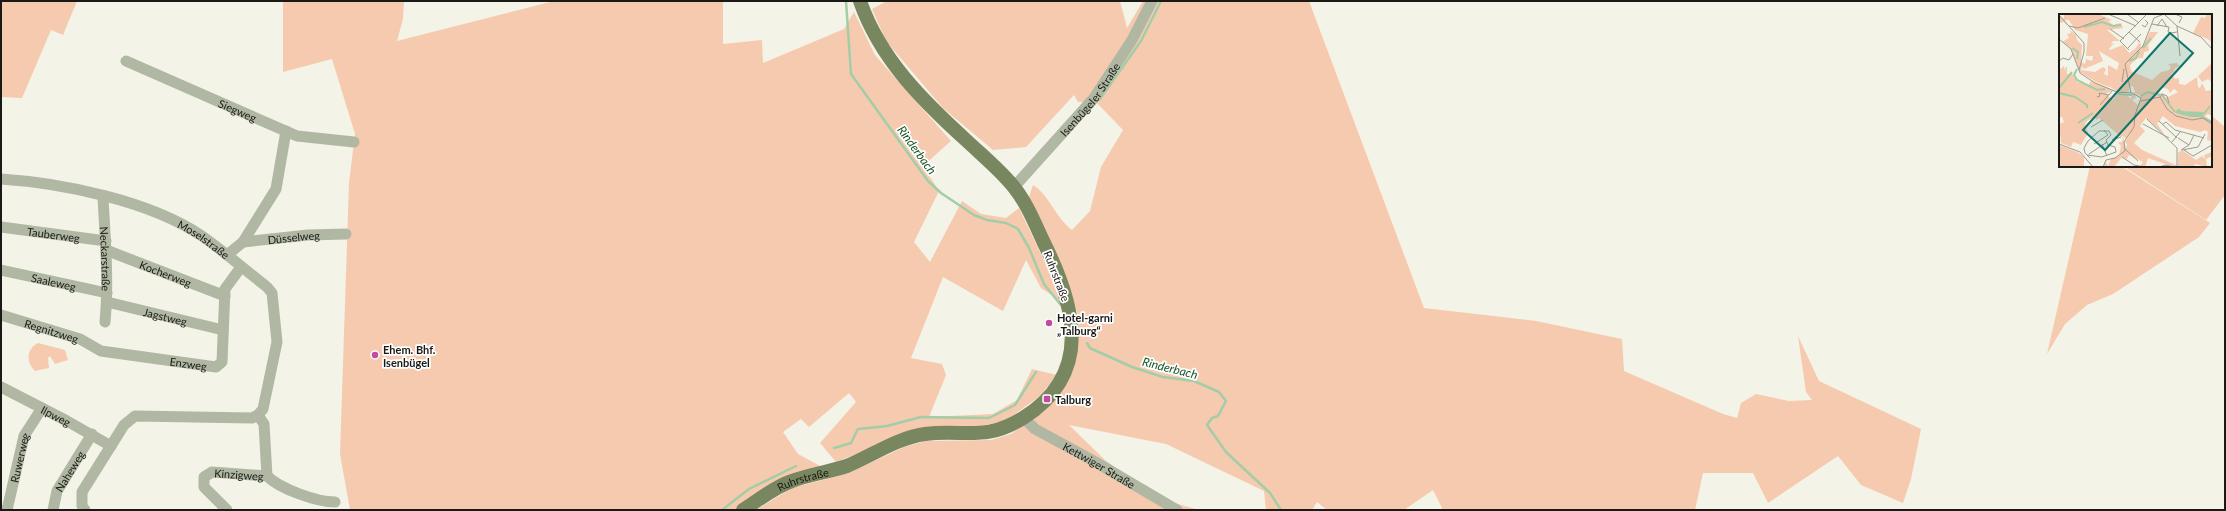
<svg xmlns="http://www.w3.org/2000/svg" width="2226" height="511" viewBox="0 0 2226 511" font-family="Lato,sans-serif">
  <style>
    .green { fill: #f6caaf }
    .lines { fill: none; stroke-linecap: round; stroke-linejoin: round }
    .stream { stroke: #a3cda7; stroke-width: 2.5 }
    .minor { stroke: #b0b8a3; stroke-width: 11 }
    .major { stroke: #798760; stroke-width: 14 }
    .poi-dot { fill: #c24ba0; stroke: #fff; stroke-width: 1.5 }
    .labels { text-anchor: middle; dominant-baseline: central; stroke-width: 3.5; stroke-linejoin: round; paint-order: stroke }
    .street-label { font-size: 11px; fill: #1a1915; stroke: #fff }
    .poi-label { font-size: 11px; font-weight: bold; fill: #1a1915; stroke: #fff; text-anchor: start }
    .water-label { font-size: 12px; font-style: italic; fill: #165526; stroke: #fff }
    .inset-river { fill: none; stroke: #a3cda7; stroke-width: 2 }
    .inset-road { fill: none; stroke: #9d9c93; stroke-width: 1 }
    .view { fill: #0f766e; fill-opacity: 0.15; stroke: #0f766e; stroke-width: 2 }
    .inset-edge { fill: none; stroke: #1a1915; stroke-width: 2 }
  </style>
  <rect width="100%" height="100%" fill="#f4f3e7"/>
  <!-- green -->
  <g class="green">
    <path d="M1 1H77L63 35 51 30 22 98 1 97Z"/>
    <path d="M283 1H404L403 19 397 41 554 1H723V44L762 40 763 63 844 29 854 12 875 55 951 141 923 166 939 191 914 242 930 262 962 201 981 214 1006 218 1019 208 1049 271 1066 316 1053 294V296L1041 288 1026 260 1003 311 943 277 911 358 942 364 946 375 929 417 993 414 1017 400 1032 369 1057 375 1040 396 1005 421 869 449 836 462 820 443 856 402 849 393 809 427 801 419 783 432 798 454 822 467 764 489 734 510H350L340 454 349 183 355 134 332 59 283 72Z"/>
    <path d="M887 1H1120L1127 28 1143 1H1309L1424 308 1536 321 1622 339 1624 371 1723 414 1737 418 1741 403 1756 394 1789 401 1812 400 1806 392 1798 336 1819 381 1921 429 1911 479 1903 503 1861 485 1838 456 1768 503 1753 473H1703L1695 510H1443L1433 490 1404 510H1327L1317 502 1312 510H1266L1264 491 1166 444 1069 425 1106 461 1164 500 1199 510H756L792 488 849 473 904 447 926 441 991 440 1011 434 1035 417 1077 351 1079 334 1078 316 1072 295 1028 200 1033 185C1050 196 1055 217 1072 230L1090 211 1101 167 1123 130 1097 103 1078 102 1074 95 1026 147 993 150 943 108 886 41 872 9Z"/>
    <path d="M2211 115 2225 127V195L2206 220 2123 166H2211Z"/>
    <path d="M2090 166H2121L2210 223 2199 237 2181 249 2113 294 2087 305 2065 324 2047 354Z"/>
    <path d="M38 343 65 350 68 360 55 364 50 356 48 358 49 368 35 371C26 362 26 349 38 343Z"/>
  </g>
  <g class="lines">
    <!-- stream -->
    <g class="stream">
      <path d="M846 1 851 74 928 181 941 193 974 215 987 220 1006 223 1018 229 1029 248 1044 284 1060 304"/>
      <path d="M1100 99 1141 41 1161 1"/>
      <path d="M1087 343 1090 348 1132 367 1163 377 1194 381 1219 392 1226 401 1218 416 1212 418 1207 425 1226 452 1270 493 1281 510"/>
      <path d="M834 448 851 443 858 429 887 426 921 417 989 418 1015 405 1036 372"/>
      <path d="M722 510 749 489 796 466"/>
    </g>
    <!-- minor -->
    <g class="minor">
      <path id="s1" d="M126 61 297 136 354 142"/>
      <path id="s2" d="M1 179C63 183 150 201 202 236 225 252 245 270 267 287L272 293 277 342 263 409 258 415 252 418 135 416 124 425 82 492V506L85 510"/>
      <path id="s3" d="M1014 187 1094 98 1132 40 1152 1"/>
      <path id="s4" d="M103 197C105 238 109 280 105 322"/>
      <path id="s5" d="M1 227 106 241"/>
      <path id="s6" d="M243 242 308 235 346 234"/>
      <path id="s7" d="M106 250 225 296"/>
      <path d="M227 255 243 242 276 189 286 131"/>
      <path id="s8" d="M1 270 107 293"/>
      <path id="s9" d="M107 302 223 330"/>
      <path id="s10" d="M1 315 80 339 101 351 216 367 222 362 225 289 241 267"/>
      <path id="s11" d="M1 387 67 421 111 446"/>
      <path d="M258 415 264 424 267 476"/>
      <path id="s12" d="M1024 418 1035 429 1092 460 1177 510"/>
      <path id="s13" d="M7 510 24 436 42 408"/>
      <path id="s14" d="M53 510 57 491 92 434"/>
      <path id="s15" d="M227 510 204 487V477L212 472 267 476C280 489 317 502 335 502"/>
    </g>
    <!-- major -->
    <path class="major" id="s16" d="M743 510C759 500 774 487 792 481 810 474 829 472 847 466 873 455 897 438 925 434 965 429 985 442 1023 418 1094 374 1075 305 1044 243 1035 224 1027 203 1013 186 1000 170 983 156 967 141 923 101 880 59 860 1"/>
  </g>
  <!-- markers -->
  <g class="poi-dot">
    <circle cx="1049" cy="323" r="4"/>
    <circle cx="375" cy="355" r="4"/>
    <rect x="1043" y="395" width="8" height="8" rx="2"/>
  </g>
  <g class="labels">
    <!-- street labels -->
    <g class="street-label">
      <text stroke="none"><textPath href="#s3" startOffset="116">Isenbügeler Straße</textPath></text>
      <text stroke="none"><textPath href="#s1" startOffset="122">Siegweg</textPath></text>
      <text stroke="none"><textPath href="#s5" startOffset="53">Tauberweg</textPath></text>
      <text stroke="none"><textPath href="#s6" startOffset="51">Düsselweg</textPath></text>
      <text stroke="none"><textPath href="#s2" startOffset="214">Moselstraße</textPath></text>
      <text stroke="none"><textPath href="#s4" startOffset="62">Neckarstraße</textPath></text>
      <text stroke="none"><textPath href="#s7" startOffset="64">Kocherweg</textPath></text>
      <text transform="translate(1057 276) rotate(69)">Ruhrstraße</text>
      <text stroke="none"><textPath href="#s8" startOffset="54">Saaleweg</textPath></text>
      <text stroke="none"><textPath href="#s9" startOffset="60">Jagstweg</textPath></text>
      <text stroke="none"><textPath href="#s10" startOffset="53">Regnitzweg</textPath></text>
      <text stroke="none"><textPath href="#s10" startOffset="195">Enzweg</textPath></text>
      <text stroke="none"><textPath href="#s11" startOffset="62">Ilpweg</textPath></text>
      <text stroke="none"><textPath href="#s13" startOffset="54">Ruwerweg</textPath></text>
      <text stroke="none"><textPath href="#s12" startOffset="89">Kettwiger Straße</textPath></text>
      <text stroke="none"><textPath href="#s14" startOffset="43">Naheweg</textPath></text>
      <text stroke="none"><textPath href="#s15" startOffset="79">Kinzigweg</textPath></text>
      <text stroke="none"><textPath href="#s16" startOffset="68">Ruhrstraße</textPath></text>
    </g>
    <!-- poi labels -->
    <g class="poi-label">
      <text x="1057" y="317">Hotel-garni<tspan x="1057" dy="13">„Talburg“</tspan></text>
      <text x="383" y="349">Ehem. Bhf.<tspan x="383" dy="13">Isenbügel</tspan></text>
      <text x="1055" y="399">Talburg</text>
    </g>
    <!-- water labels -->
    <g class="water-label">
      <text transform="translate(917 150) rotate(54)">Rinderbach</text>
      <text transform="translate(1170 368) rotate(14)">Rinderbach</text>
    </g>
  </g>
  <!-- overview -->
  <g transform="translate(2059 14)">
    <rect width="153" height="153" fill="#f4f3e7"/>
    <path d="M5 0H39L53 6 49 7 54 11 62 9 64 14 48 16 61 27H54L52 30 55 29 50 35 51 36 64 31 70 39 76 35 80 29 77 25 82 30V34L91 18H99L89 31 90 37 85 38 84 44H79L71 51 72 57 93 66 102 58 110 56 112 53 109 50 118 49 121 52 116 54 115 58 112 60 116 65 120 64V70L126 71 138 63 139 73 141 74 143 69 147 77 153 76V102L149 100 146 102 153 108 152 127 148 126 149 118 146 116 141 118 116 112 104 102 98 110 106 121 87 104 81 112 86 117 75 129 83 136 119 152V139L123 136 137 146 143 142 146 145 145 141 153 138V142L147 145 148 153 136 150 135 153H115L89 144 86 153 81 152 84 148 70 141 68 145 63 143 55 153H45L46 147 49 152 52 145 60 142 62 132 59 128H63L64 123 67 134 68 130 66 128 73 118 67 125 64 122 62 123 40 104 38 106 35 103 28 107 26 110 29 119 22 131 14 128 12 133 2 129 0 110 5 108 3 103H0V56L5 52V54L7 58 6 54 8 53V60H13L19 69 22 67 29 72 32 67 54 76 47 80 54 86 58 79 67 80 72 85 73 79 80 82 76 81 77 84 73 86 79 91 82 84 80 81 73 79 76 78 74 72 70 73V78L61 79 51 73 53 71 50 73 37 68 21 58 12 34 3 28 10 24 8 20 12 19 11 16 17 21 18 26 23 31 22 48 26 50 27 45 33 47 34 42H27L29 20 16 16 10 6H6L8 12 5 8 0 9V1L5 5ZM40 37 60 49 58 56 49 51V62L45 60 47 55 44 53 36 58 22 56 23 52 25 55 44 47ZM102 73 109 75 111 79 115 75 119 78 107 84 103 79 98 80ZM119 94 123 97 145 99 142 103H131L116 99ZM148 0H153V29L149 25 134 19 142 3 146 4ZM152 50 153 68 149 65 143 68 139 62ZM0 131 18 138 25 143V153H0Z" fill="#f6caaf" fill-rule="evenodd"/>
    <path d="M119 94 123 97 145 98 142 103H131L116 99Z" fill="#a3cda7"/>
    <path class="inset-river" d="M25 13 43 8 54 12 62 11M13 34 19 38 18 45M84 34 92 24M70 47 77 44 80 37M18 55 15 61 18 66 38 76 46 75M0 74 13 58M0 79 16 83 28 91V94M59 80 73 81M103 81 116 98M82 82 89 78 101 81M141 102 153 108M143 102 151 92M19 109 34 99"/>
    <path class="inset-road" d="M49 0 77 12M68 0 80 9M116 0 123 3 120 9M0 1 25 29V38L20 56M106 1 118 12 142 23 153 35M93 10 110 13 109 18 112 19 118 18M83 11 86 13 89 9 86 6M10 12 19 14 46 4M98 12 103 5 108 13M118 12 121 42M51 15 65 25M70 18 81 28M0 25 12 35 21 59 36 69 58 78 73 79 82 84 76 101 75 113 65 128 66 137 56 144 47 146 44 153M69 34 82 20M70 36 61 27 88 0M0 47 4 44 10 46 14 40M63 68 65 55M72 79 66 50 84 32 95 4 105 0M38 83 41 82 40 79 50 81M101 83 103 80 108 82 110 89M82 87 101 83 108 95 117 102 133 106 144 104 153 110M41 91 54 76M88 105 118 134V153M100 107 118 124M84 110 110 124M104 110 107 108 116 116 145 124M32 113 44 106M59 121 53 126 62 123M119 124 130 131M113 128 121 118M0 130 21 138 34 153M35 130 49 121 45 116M43 130 48 142M66 135 79 147M122 136 130 131 135 121M123 136 139 133 146 120M125 136 134 142 153 131M30 140 48 128M28 141 43 143 57 138 56 133 49 131 47 126 52 121 50 117H40L29 127 25 134 26 139 31 144M63 143 75 151 85 153M100 153 107 151 114 153"/>
    <path class="view" d="M111 19 134 39 46 136 24 116Z"/>
    <rect width="153" height="153" class="inset-edge"/>
  </g>
  <!-- border -->
  <rect width="2226" height="511" fill="none" stroke="#1a1915" stroke-width="4"/>
</svg>
